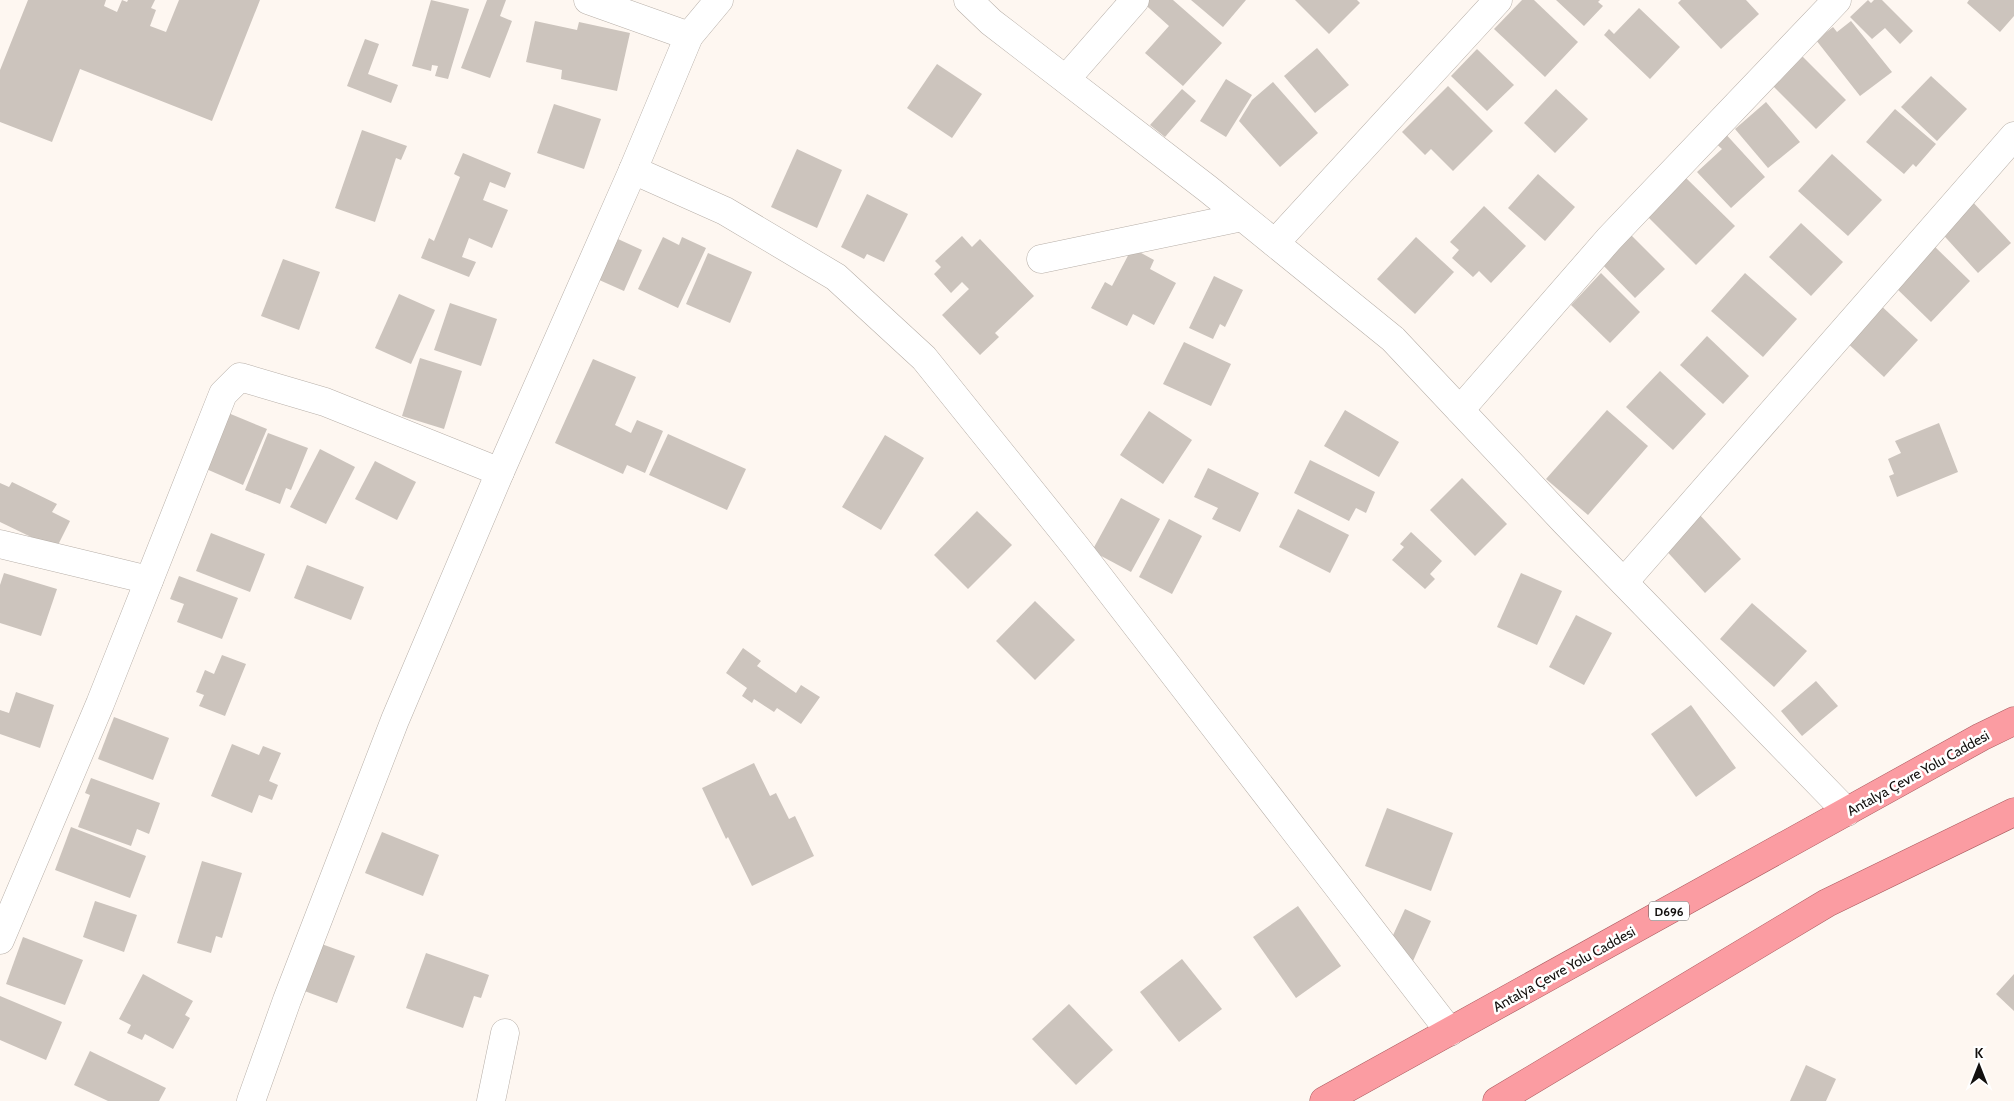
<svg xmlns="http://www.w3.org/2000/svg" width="2014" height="1101" viewBox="0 0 2014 1101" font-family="Cabin,sans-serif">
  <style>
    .building { fill: #ccc4bd }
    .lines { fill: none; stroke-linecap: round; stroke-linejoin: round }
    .minor-casing { stroke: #b7afa8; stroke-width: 29 }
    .trunk-casing { stroke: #a95b5f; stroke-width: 29 }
    .minor { stroke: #fff; stroke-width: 28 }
    .trunk { stroke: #fb9ca2; stroke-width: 28 }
    .labels { text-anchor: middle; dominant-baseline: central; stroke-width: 5; stroke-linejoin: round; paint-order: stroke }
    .shield { fill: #fff; stroke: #5a5856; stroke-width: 1 }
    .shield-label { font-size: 12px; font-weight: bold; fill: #13100e }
    .street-label { font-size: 14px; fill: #13100e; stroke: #fff }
  </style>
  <rect width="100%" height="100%" fill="#fef7f1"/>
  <!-- building -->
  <g class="building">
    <path d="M28 0H106L104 6 117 12 122 0 127 2 128 0H155L151 8 156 10 150 26 166 32 179 0H260L212 121 80 69 52 142 0 122V70Z"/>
    <path d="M431 0 469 9 448 79 435 76 438 66 432 65 431 71 412 66Z"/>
    <path d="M487 0H506L500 16 512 21 490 78 461 68Z"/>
    <path d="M1140 0H1173L1222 43 1183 86 1145 53 1169 26Z"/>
    <path d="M1191 0H1246L1223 27Z"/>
    <path d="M1295 0H1357L1360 3 1329 34Z"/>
    <path d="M1522 0H1534L1578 42 1545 77 1494 29Z"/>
    <path d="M1556 0H1600L1598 2 1603 6 1584 26Z"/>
    <path d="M1681 0H1746L1759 14 1721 49 1678 3Z"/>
    <path d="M1868 0 1871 3 1874 0H1882L1913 31 1900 44 1885 28 1872 39 1850 17Z"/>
    <path d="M1969 0H2014V16L2000 32 1967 3Z"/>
    <path d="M1639 8 1680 47 1650 79 1604 35 1609 29 1614 34Z"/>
    <path d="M535 21 577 30 579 22 630 33 617 91 561 79 562 70 526 62Z"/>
    <path d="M1851 21 1892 72 1860 96 1816 40 1833 27 1837 32Z"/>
    <path d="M365 39 379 44 368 74 398 85 391 103 347 86Z"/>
    <path d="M1317 48 1349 85 1315 113 1284 76Z"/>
    <path d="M1477 49 1514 85 1487 111 1451 76Z"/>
    <path d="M1801 55 1846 100 1816 129 1771 84Z"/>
    <path d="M937 64 982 94 952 138 907 108Z"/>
    <path d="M1931 76 1967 109 1937 141 1901 107Z"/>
    <path d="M1226 79 1252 95 1226 137 1200 121Z"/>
    <path d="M1273 82 1318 133 1280 167 1239 121 1252 100Z"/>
    <path d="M1448 86 1493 131 1453 171 1431 149 1425 155 1402 132Z"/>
    <path d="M1182 89 1196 101 1165 137 1150 125Z"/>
    <path d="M1556 89 1588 119 1555 153 1524 123Z"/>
    <path d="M1766 102 1800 142 1768 168 1735 129Z"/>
    <path d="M554 104 601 119 584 169 537 153Z"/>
    <path d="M1895 109 1936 144 1916 167 1913 164 1904 174 1866 142Z"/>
    <path d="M362 130 407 146 401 160 396 158 375 222 335 208Z"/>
    <path d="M1722 130 1765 177 1731 208 1697 172 1722 149 1712 140Z"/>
    <path d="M797 149 842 170 817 228 771 207Z"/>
    <path d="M463 153 511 173 505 188 490 182 483 200 508 210 492 248 469 238 462 257 476 262 469 277 421 258 429 238 434 241 460 177 454 174Z"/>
    <path d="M1832 154 1882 200 1848 236 1798 191Z"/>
    <path d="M1538 174 1575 207 1545 241 1508 208Z"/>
    <path d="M1685 177 1735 226 1696 265 1646 215Z"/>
    <path d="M867 194 908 214 884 262 867 254 864 259 841 247Z"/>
    <path d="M1970 199 2011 243 1978 273 1937 228Z"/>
    <path d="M1484 206 1526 246 1491 283 1479 271 1473 277 1452 258 1459 250 1450 242Z"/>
    <path d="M1801 223 1843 262 1811 296 1769 257Z"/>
    <path d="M1628 232 1665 269 1635 298 1599 261Z"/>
    <path d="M607 234 642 250 624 291 588 275Z"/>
    <path d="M962 236 972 247 980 239 1034 296 995 333 999 337 980 355 942 315 969 289 962 282 951 293 934 274 941 267 935 261Z"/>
    <path d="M663 237 679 245 682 237 706 248 678 308 638 289Z"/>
    <path d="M1416 237 1454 272 1415 314 1377 279Z"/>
    <path d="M1931 243 1970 281 1931 322 1892 284Z"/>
    <path d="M1132 248 1154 260 1150 269 1176 283 1154 325 1133 314 1127 326 1091 308 1105 282 1112 286Z"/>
    <path d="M708 253 752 272 730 323 686 304Z"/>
    <path d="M283 259 320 272 299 330 261 316Z"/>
    <path d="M1601 273 1640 312 1610 343 1571 305Z"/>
    <path d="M1745 273 1797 319 1763 357 1711 311Z"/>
    <path d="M1214 276 1243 290 1225 327 1220 324 1213 339 1189 328Z"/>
    <path d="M399 294 435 310 411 364 375 348Z"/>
    <path d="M1877 302 1918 340 1884 377 1843 339Z"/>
    <path d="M450 303 497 319 481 366 434 350Z"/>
    <path d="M1707 336 1749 376 1723 404 1680 365Z"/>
    <path d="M1184 342 1231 364 1211 406 1163 384Z"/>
    <path d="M420 358 462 371 444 429 402 416Z"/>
    <path d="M593 359 636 377 615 425 631 433 637 420 663 431 645 473 627 465 623 474 555 443Z"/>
    <path d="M1660 371 1706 414 1673 450 1626 407Z"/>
    <path d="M221 410 267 429 243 485 197 465Z"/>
    <path d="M1345 410 1399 442 1379 477 1324 446Z"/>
    <path d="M1607 410 1648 446 1588 515 1546 479Z"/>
    <path d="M1149 411 1192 440 1163 484 1120 455Z"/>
    <path d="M1939 423 1958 472 1897 497 1889 476 1894 474 1888 459 1901 453 1895 441Z"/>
    <path d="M268 433 308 448 291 490 286 488 280 504 245 490Z"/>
    <path d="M668 434 746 469 727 510 649 475Z"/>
    <path d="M885 435 924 458 881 530 842 507Z"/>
    <path d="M320 449 355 467 326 524 290 507Z"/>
    <path d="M1310 460 1375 492 1366 513 1356 508 1349 521 1294 493Z"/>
    <path d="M375 461 416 482 397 520 355 499Z"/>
    <path d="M1208 468 1259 493 1240 532 1212 519 1218 508 1194 497Z"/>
    <path d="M1462 478 1507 524 1475 556 1430 510Z"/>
    <path d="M12 482 57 504 52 512 70 521 56 549 0 522V483L9 487Z"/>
    <path d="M1121 498 1160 519 1131 572 1092 551Z"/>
    <path d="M1298 509 1349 535 1330 573 1279 547Z"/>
    <path d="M977 511 1012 545 968 589 934 555Z"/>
    <path d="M1698 513 1741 559 1705 593 1662 546Z"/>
    <path d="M1169 519 1202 536 1172 594 1139 577Z"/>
    <path d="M1411 532 1442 561 1430 574 1435 579 1425 589 1392 560 1404 547 1400 544Z"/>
    <path d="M211 533 265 554 250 592 196 571Z"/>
    <path d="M307 565 364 587 351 620 294 598Z"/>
    <path d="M4 573 57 589 41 636 0 623V585Z"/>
    <path d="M1521 573 1562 591 1537 645 1497 627Z"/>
    <path d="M179 576 238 598 222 639 177 622 184 604 170 599Z"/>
    <path d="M1035 601 1075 640 1035 680 996 641Z"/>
    <path d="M1752 603 1807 651 1774 687 1720 639Z"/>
    <path d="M1576 615 1612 633 1584 685 1549 667Z"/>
    <path d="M743 648 761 661 757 666 796 693 801 685 820 697 801 724 777 708 774 712 754 699 752 703 742 696 747 688 726 673Z"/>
    <path d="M222 655 246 664 225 716 199 706 204 695 196 692 205 670 214 674Z"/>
    <path d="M1816 681 1838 706 1802 736 1781 711Z"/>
    <path d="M16 692 54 705 40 748 0 734V710L9 713Z"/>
    <path d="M1691 705 1736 768 1696 797 1651 734Z"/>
    <path d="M114 717 169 738 153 780 98 759Z"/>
    <path d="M232 744 259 755 263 746 281 753 269 781 278 785 272 800 259 795 252 813 211 796Z"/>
    <path d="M754 763 770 796 776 793 789 819 795 816 814 856 752 886 728 837 726 839 702 788Z"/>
    <path d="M91 778 160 803 149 834 137 829 131 846 78 827 90 795 85 793Z"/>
    <path d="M1387 808 1453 833 1431 891 1365 866Z"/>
    <path d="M71 827 146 856 130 898 55 870Z"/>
    <path d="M382 832 439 855 423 896 365 873Z"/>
    <path d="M202 861 242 873 222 938 216 936 211 953 177 943Z"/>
    <path d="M95 901 137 915 124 952 83 937Z"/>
    <path d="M1298 906 1341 966 1296 998 1253 937Z"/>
    <path d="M1405 909 1431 921 1413 961 1402 956 1389 944Z"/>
    <path d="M23 937 83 960 65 1005 6 984Z"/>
    <path d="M316 942 355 956 337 1003 299 989Z"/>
    <path d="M426 953 489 975 481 998 474 996 463 1028 406 1008Z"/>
    <path d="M1182 959 1222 1009 1179 1042 1140 992Z"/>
    <path d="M143 974 193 1001 185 1015 190 1018 173 1049 145 1034 142 1040 127 1033 131 1025 119 1019Z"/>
    <path d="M2014 974V1011L1996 994Z"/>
    <path d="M0 996 62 1022 46 1060 0 1040Z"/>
    <path d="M1069 1004 1113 1050 1076 1085 1032 1039Z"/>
    <path d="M90 1051 166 1088 159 1101H108L74 1085Z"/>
    <path d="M1806 1065 1836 1079 1826 1101H1790Z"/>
  </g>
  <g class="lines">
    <!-- minor casing -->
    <g class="minor-casing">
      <g id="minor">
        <path d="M588 0 689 36"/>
        <path d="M968 0 991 22 1208 189 1393 339 1565 522 1847 812"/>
        <path d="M1066 79 1135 0"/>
        <path d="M633 170 725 211 836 277 924 358 1076 547 1450 1032"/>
        <path d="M1275 243 1498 0"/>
        <path d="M1041 259 1242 217"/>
        <path d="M1460 410 1609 239 1837 0"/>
        <path d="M0 544 149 580"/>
        <path d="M1624 582 2014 136"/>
        <path d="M0 940 100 704 223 394 240 377 325 402 500 472"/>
        <path d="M251 1101 287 1000 395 720 500 472 633 170 689 36 719 0"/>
        <path d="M491 1101 505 1033"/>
      </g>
    </g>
    <!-- trunk casing -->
    <g class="trunk-casing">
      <g id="trunk">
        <path d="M1324 1101 1981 737 2014 721"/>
        <path d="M1497 1101 1827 903 2014 812"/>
      </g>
    </g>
    <!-- minor -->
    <use href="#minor" class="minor"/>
    <!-- trunk -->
    <use href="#trunk" class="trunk"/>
  </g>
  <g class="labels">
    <!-- shield labels -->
    <rect class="shield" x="1649" y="901.5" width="40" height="19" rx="4"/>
    <g class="shield-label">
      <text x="1669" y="911">D696</text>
    </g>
    <!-- street labels -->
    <g class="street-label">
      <text transform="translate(1918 773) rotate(-29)">Antalya Çevre Yolu Caddesi</text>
      <text transform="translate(1564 969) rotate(-29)">Antalya Çevre Yolu Caddesi</text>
    </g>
  </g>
  <!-- north arrow -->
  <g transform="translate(1979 1066)" stroke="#ffffff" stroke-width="4" paint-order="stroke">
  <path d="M0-4L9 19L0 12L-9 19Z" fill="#13100e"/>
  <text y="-8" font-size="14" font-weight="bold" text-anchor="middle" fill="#13100e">K</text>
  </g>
</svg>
